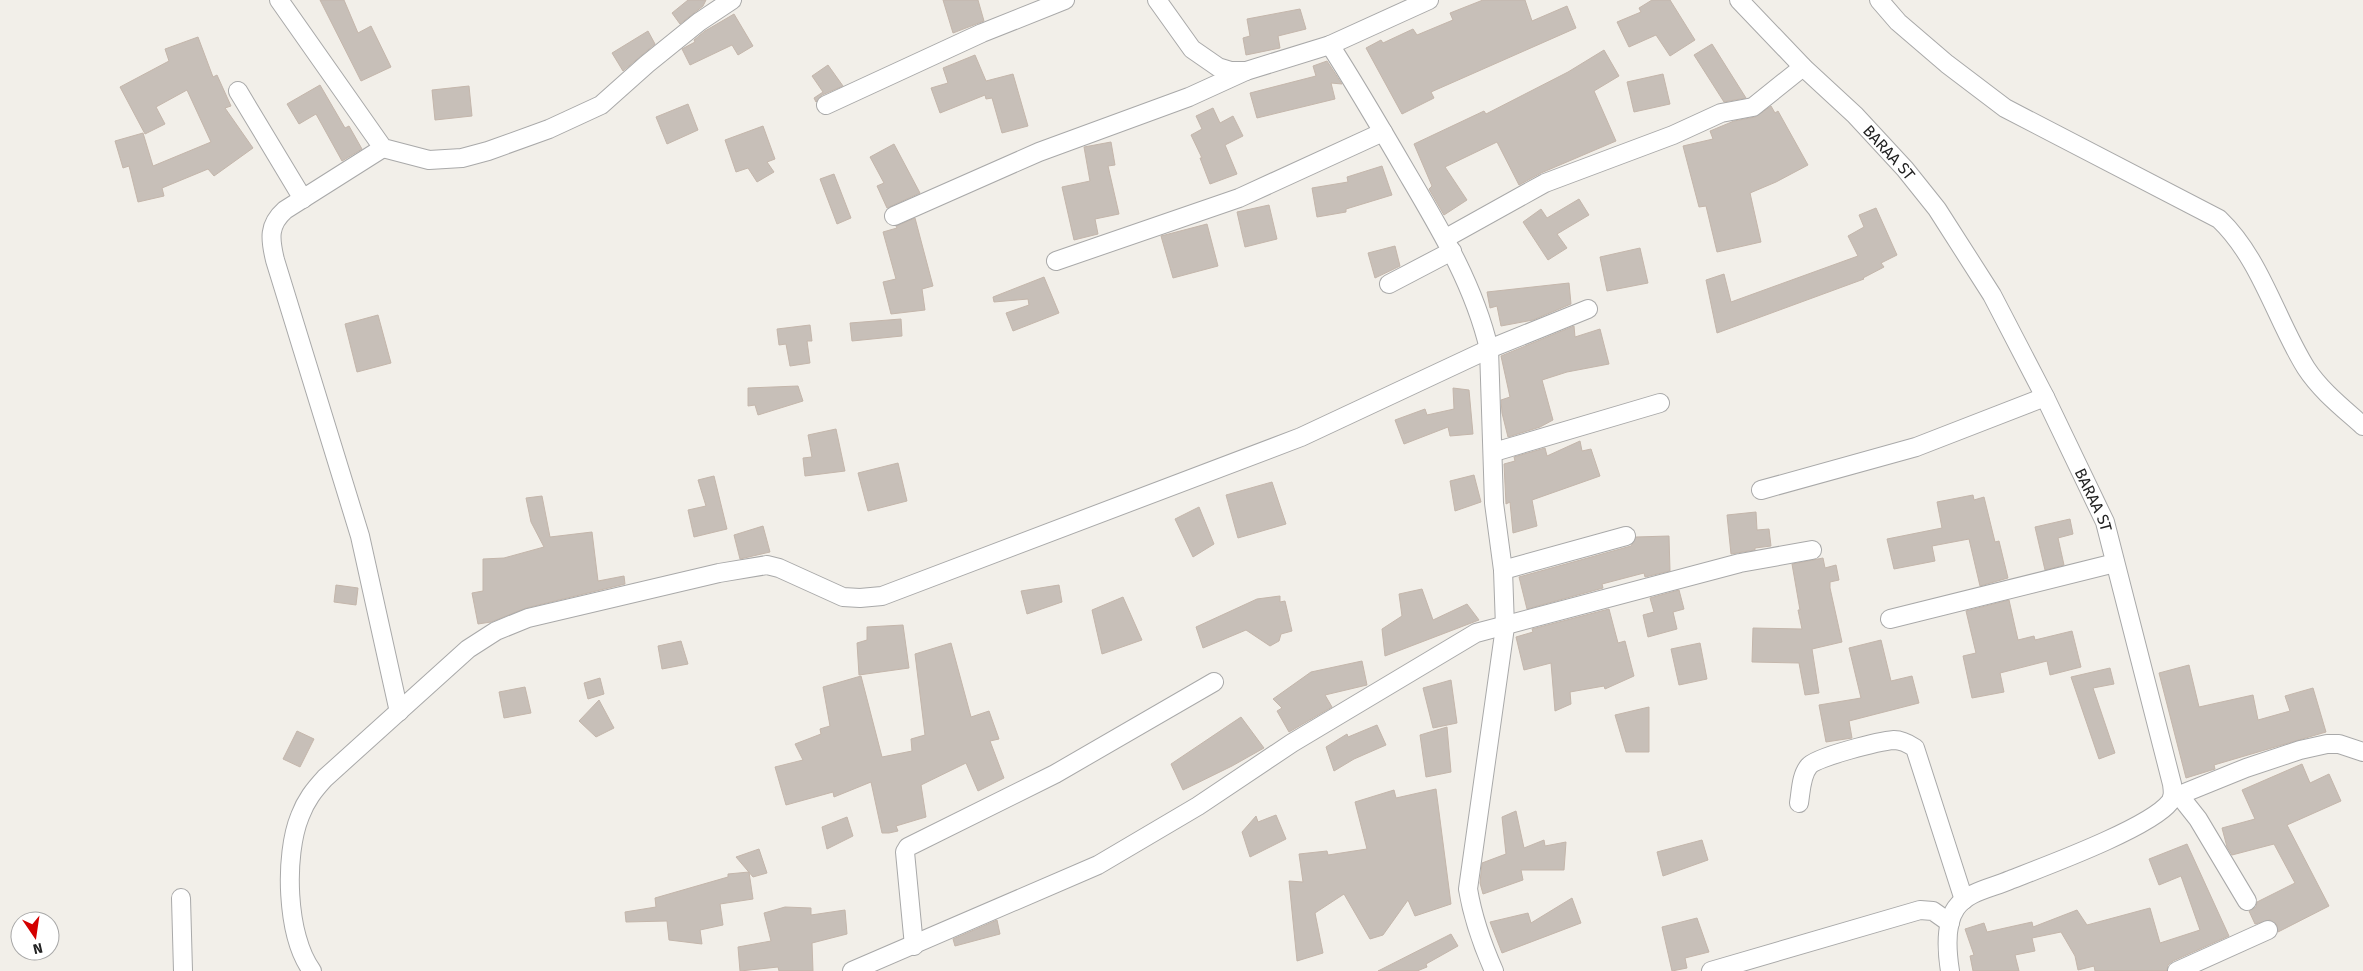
<svg xmlns="http://www.w3.org/2000/svg" width="2363" height="971" viewBox="0 0 2363 971" font-family="'Fira Sans',sans-serif">
  <style>
    .building { fill: #c7bfb8; stroke: #c4b6ab }
    .lines { fill: none; stroke-linecap: round; stroke-linejoin: round }
    .minor-casing { stroke: #a9a9a9; stroke-width: 20 }
    .minor { stroke: #fff; stroke-width: 18 }
    .labels { text-anchor: middle; dominant-baseline: central; stroke-width: 4; stroke-linejoin: round; paint-order: stroke }
    .street-label { font-size: 16px; fill: #222; stroke: #fff }
  </style>
  <rect width="100%" height="100%" fill="#f2efe9"/>
  <!-- building -->
  <g class="building">
    <path d="M320 0H344L358 33 371 26 391 67 361 81Z"/>
    <path d="M688 0H706L703 6 680 24 672 13Z"/>
    <path d="M943 0H978L984 21 953 33Z"/>
    <path d="M1483 0H1525L1532 21 1567 6 1576 28 1431 92 1434 98 1402 114 1366 48 1381 40 1383 43 1413 29 1417 35 1453 20 1450 13Z"/>
    <path d="M1652 0H1670L1695 40 1670 56 1656 35 1629 47 1617 22 1641 12 1639 8Z"/>
    <path d="M1300 9 1306 29 1278 36 1280 48 1246 55 1243 38 1250 36 1247 19Z"/>
    <path d="M734 14 753 46 738 55 732 45 690 65 682 49 695 42 694 40 705 31Z"/>
    <path d="M648 31 655 44 623 71 612 53Z"/>
    <path d="M198 37 213 77 217 75 231 106 225 108 253 148 214 176 208 169 162 188 164 196 138 202 129 166 123 168 115 141 143 133 153 166 211 142 187 90 156 107 165 124 145 134 120 87 169 61 165 49Z"/>
    <path d="M1712 44 1746 98 1724 102 1694 55Z"/>
    <path d="M1604 50 1619 76 1594 91 1616 141 1541 173 1519 185 1497 142 1445 167 1467 200 1444 215 1429 189 1432 186 1414 144 1484 111 1486 114 1568 72Z"/>
    <path d="M975 55 986 81 1013 74 1028 126 1002 133 992 98 986 99 985 95 940 113 931 88 948 83 943 68Z"/>
    <path d="M1327 61 1342 84 1331 83 1335 99 1257 118 1250 93 1316 76 1313 66Z"/>
    <path d="M828 65 843 86 822 95 816 102 814 98 823 92 812 76Z"/>
    <path d="M1663 74 1670 104 1634 112 1627 82Z"/>
    <path d="M320 85 345 128 349 126 362 149 342 161 316 114 299 124 287 104Z"/>
    <path d="M469 86 472 116 435 120 432 90Z"/>
    <path d="M688 104 698 130 667 144 656 117Z"/>
    <path d="M1771 106 1775 113 1778 111 1808 165 1776 182 1750 193 1761 242 1717 252 1706 206 1699 207 1683 146 1713 139 1710 131 1734 121 1755 117Z"/>
    <path d="M1213 108 1220 123 1233 116 1243 136 1225 145 1237 174 1210 184 1200 158H1202L1191 135 1202 129 1196 116Z"/>
    <path d="M763 126 775 159 767 162 774 172 757 182 748 168 736 172 725 140Z"/>
    <path d="M1111 142 1115 165 1108 166 1119 214 1095 219 1098 234 1074 240 1062 187 1090 181 1084 147Z"/>
    <path d="M894 144 920 193 887 208 877 186 884 183 870 157Z"/>
    <path d="M1382 166 1392 195 1346 209V212L1317 217 1312 188 1348 182 1347 177Z"/>
    <path d="M834 174 851 218 837 224 820 179Z"/>
    <path d="M1579 199 1589 215 1557 234 1567 248 1548 260 1523 222 1541 209 1547 218Z"/>
    <path d="M1269 205 1277 239 1245 247 1237 212Z"/>
    <path d="M1876 208 1897 255 1881 263 1884 267 1863 278 1864 279 1717 333 1706 280 1724 274 1731 302 1858 256 1848 236 1864 227 1859 215Z"/>
    <path d="M915 218 933 286 922 289 925 310 891 314 883 282 896 279 883 232 897 228 896 226Z"/>
    <path d="M1207 224 1218 266 1173 278 1161 236Z"/>
    <path d="M1395 246 1400 266 1375 278 1368 253Z"/>
    <path d="M1640 248 1648 283 1607 291 1600 257Z"/>
    <path d="M1044 277 1059 313 1013 331 1006 313 1029 305 1028 299 994 302 993 297Z"/>
    <path d="M1569 283 1571 304 1533 320 1501 326 1497 306 1490 308 1487 292Z"/>
    <path d="M378 315 391 363 357 372 345 324Z"/>
    <path d="M901 319 902 336 852 341 850 323Z"/>
    <path d="M810 325 812 341H807L810 363 790 366 786 344 779 345 777 329Z"/>
    <path d="M1574 326 1575 337 1600 329 1609 364 1567 372 1542 380 1553 420 1540 427 1508 437 1502 413 1501 400 1510 397 1501 356Z"/>
    <path d="M798 386 803 401 758 415 755 405 748 406V388Z"/>
    <path d="M1453 388 1469 390 1473 434 1450 436 1448 427 1404 444 1395 420 1425 409 1427 415 1454 409Z"/>
    <path d="M836 429 845 471 805 476 803 458 812 457 808 435Z"/>
    <path d="M1580 441 1582 451 1591 449 1600 476 1532 500 1537 526 1513 533 1510 502 1506 504 1504 464 1515 461 1514 457 1545 448 1547 456Z"/>
    <path d="M898 463 907 501 868 511 858 473Z"/>
    <path d="M1474 475 1481 502 1455 511 1450 481Z"/>
    <path d="M714 476 727 529 694 537 688 510 706 506 698 480Z"/>
    <path d="M1272 482 1286 524 1238 538 1226 495Z"/>
    <path d="M1973 495 1974 500 1984 497 1995 542 1999 541 2008 578 1980 586 1969 539 1932 546 1935 561 1894 569 1887 539 1942 528 1937 502Z"/>
    <path d="M542 496 550 537 592 532 598 581 624 576 625 584 526 608 491 622 478 624 472 593 483 591V559L504 558 544 547 531 522 526 498Z"/>
    <path d="M1199 507 1214 544 1193 557 1175 519Z"/>
    <path d="M1756 512 1757 530 1769 529 1771 546 1755 548V550L1731 554 1727 515Z"/>
    <path d="M2070 519 2073 534 2058 538 2064 565 2045 570 2035 527Z"/>
    <path d="M763 526 770 552 740 559 734 535Z"/>
    <path d="M1669 536 1670 571 1645 577 1644 573 1602 584 1603 588 1527 609 1519 577 1631 546 1636 537Z"/>
    <path d="M1823 558 1825 568 1836 565 1839 580 1830 582V588L1842 642 1812 649 1819 693 1805 695 1799 663 1752 662 1753 628 1802 629 1798 610H1800L1792 564Z"/>
    <path d="M336 585 358 588 356 605 334 602Z"/>
    <path d="M1059 585 1062 602 1027 614 1021 591Z"/>
    <path d="M1422 589 1433 620 1467 604 1479 620 1385 656 1382 629 1402 616 1399 594Z"/>
    <path d="M1679 590 1684 609 1673 612 1677 629 1648 637 1643 615 1654 612 1650 598Z"/>
    <path d="M1280 596V602L1285 601 1292 631 1281 634 1279 641 1270 646 1246 630 1203 648 1196 627 1257 599Z"/>
    <path d="M1123 597 1142 640 1102 654 1092 610Z"/>
    <path d="M2009 600 2018 640 2034 636 2035 640 2072 631 2081 667 2050 675 2047 661 2000 673 2004 692 1972 698 1963 656 1976 653 1966 611Z"/>
    <path d="M1609 609 1618 643 1625 641 1634 676 1605 689 1604 686 1570 692 1571 704 1555 711 1551 663 1524 670 1516 637 1533 632 1532 629Z"/>
    <path d="M903 625 909 668 859 675 857 643 867 640V627Z"/>
    <path d="M1881 640 1891 681 1912 676 1919 703 1849 721 1852 738 1826 742 1819 705 1861 698 1849 648Z"/>
    <path d="M681 641 688 664 662 669 658 646Z"/>
    <path d="M951 643 971 717 989 711 999 739 990 741 1004 778 978 791 966 763 921 785 926 817 896 826 898 831 889 833H882L871 782 834 797 833 792 786 805 775 767 803 760 795 744 821 734 820 729 830 726 823 687 861 676 882 757 912 751 911 739 925 735 915 654Z"/>
    <path d="M1700 643 1707 679 1679 685 1671 649Z"/>
    <path d="M1362 661 1367 685 1325 695 1332 707 1289 732 1277 711 1282 708 1273 699 1311 672Z"/>
    <path d="M2189 665 2199 707 2253 695 2258 720 2290 711 2285 696 2313 688 2326 732 2214 765 2215 769 2186 778 2159 673Z"/>
    <path d="M2110 668 2114 684 2093 688 2115 753 2099 759 2071 677Z"/>
    <path d="M600 678 604 694 588 699 584 683Z"/>
    <path d="M1451 680 1457 723 1433 728 1423 688Z"/>
    <path d="M525 687 531 713 504 718 499 692Z"/>
    <path d="M599 700 614 728 596 737 579 721Z"/>
    <path d="M1649 707V752H1626L1615 715Z"/>
    <path d="M1241 717 1264 748 1232 766 1183 790 1171 764Z"/>
    <path d="M1377 725 1386 745 1354 759 1334 771 1326 747 1347 734 1348 737Z"/>
    <path d="M1447 727 1451 772 1426 777 1420 735Z"/>
    <path d="M297 731 314 739 300 767 283 759Z"/>
    <path d="M2302 764 2310 783 2329 774 2341 801 2287 825 2329 906 2278 932 2277 925 2270 920 2255 924 2249 911 2256 907 2257 902 2295 883 2274 844 2232 855 2227 847 2222 828 2255 819 2242 790Z"/>
    <path d="M1436 789 1451 904 1415 916 1408 900 1383 935 1370 939 1344 894 1315 913 1323 953 1297 961 1289 881 1303 882 1299 854 1327 851 1328 855 1367 849 1355 802 1394 790 1396 798Z"/>
    <path d="M1516 811 1524 848 1544 840 1545 846 1566 842 1564 870H1521L1523 880 1483 894 1480 883 1482 863 1506 854 1502 817Z"/>
    <path d="M1276 815 1286 839 1250 857 1242 832 1256 816 1258 822Z"/>
    <path d="M847 817 853 836 827 849 822 827Z"/>
    <path d="M1702 840 1708 860 1663 876 1657 852Z"/>
    <path d="M2187 844 2229 936 2173 961 2168 965 2167 971H2095L2094 966 2078 970 2075 956 2061 932 2032 938 2035 951 2015 955 2019 971H1973L1970 956 1974 955 1965 929 1984 923 1987 932 2032 922 2033 927 2077 910 2087 925 2150 908 2160 943 2200 930 2181 876 2159 885 2149 859Z"/>
    <path d="M759 849 767 873 753 877 736 857Z"/>
    <path d="M749 872 753 899 720 904 723 925 700 930 702 944 669 940 667 921 626 922 625 912 656 907 655 898 728 877V874Z"/>
    <path d="M1572 898 1581 923 1502 953 1490 922 1528 913 1531 923Z"/>
    <path d="M785 907 811 908V915L845 910 847 934 812 943 813 971H779L778 967 740 971 738 947 771 941 764 913Z"/>
    <path d="M1697 918 1709 952 1685 958 1687 968 1672 971 1662 927Z"/>
    <path d="M997 920 1000 934 955 946 953 939Z"/>
    <path d="M1451 934 1458 946 1426 964 1427 967 1417 971H1378Z"/>
  </g>
  <g class="lines">
    <!-- minor casing -->
    <g class="minor-casing">
      <g id="minor">
        <path d="M279 0 383 148 429 160 462 158 488 151 549 129 601 105 647 64 699 22 732 0"/>
        <path d="M1157 0 1192 49 1218 67 1231 71H1246L1330 45 1429 0"/>
        <path id="s1" d="M1739 0 1803 67 1855 115 1905 169 1937 209 1992 295 2045 397 2105 522 2172 784C2173 791 2174 797 2170 802 2150 828 2043 867 2010 880 1992 888 1968 891 1956 908 1945 924 1947 952 1950 971"/>
        <path d="M1879 0 1898 22 1947 64 2005 108 2219 219C2261 259 2276 320 2306 368 2321 391 2343 408 2363 426"/>
        <path d="M1330 45C1357 87 1382 130 1407 173 1440 229 1474 285 1489 349L1494 503 1503 570 1505 627 1468 889C1473 919 1482 944 1494 971"/>
        <path d="M238 91 303 199"/>
        <path d="M826 105 982 33 1065 0"/>
        <path d="M383 148 285 210C268 225 270 239 275 260L360 536 399 712"/>
        <path d="M894 216 1039 152 1189 97 1246 71"/>
        <path d="M1446 238 1545 183 1673 135 1721 113 1753 107 1803 67"/>
        <path d="M1056 261 1239 198 1383 132"/>
        <path d="M1389 284 1452 251"/>
        <path d="M1494 452 1660 403"/>
        <path d="M1761 490 1916 447 2045 397"/>
        <path d="M1503 570 1626 536"/>
        <path d="M1890 619 2115 563"/>
        <path d="M2179 795 2198 819 2247 901"/>
        <path d="M2172 798 2246 768 2300 750 2327 744H2339L2363 752"/>
        <path d="M1799 803C1801 791 1801 775 1809 766 1816 757 1880 741 1894 740 1901 740 1909 744 1915 748L1964 900"/>
        <path d="M181 898 183 971"/>
        <path d="M914 946 905 852 908 847 1055 774 1214 682"/>
        <path d="M312 971C286 936 284 855 300 816 306 800 314 790 325 778L468 649 496 631 528 618 719 573 767 565 779 568 843 597 860 598 882 596 1301 437 1489 349 1588 309"/>
        <path d="M852 971 1098 865 1198 806 1292 743 1476 633 1740 563 1812 550"/>
        <path d="M1711 971 1920 910 1933 911 1950 923"/>
        <path d="M2177 971 2268 930"/>
      </g>
    </g>
    <!-- minor -->
    <use href="#minor" class="minor"/>
  </g>
  <g class="labels">
    <!-- street labels -->
    <g class="street-label">
      <text stroke="none"><textPath href="#s1" startOffset="214">BARAA ST</textPath></text>
      <text stroke="none"><textPath href="#s1" startOffset="619">BARAA ST</textPath></text>
    </g>
  </g>
  <!-- north arrow -->
  <g transform="translate(35 936) rotate(167)"><circle r="24" fill="#ffffff" stroke="#a7a7a7"/>
  <path d="M0-4L9 19L0 12L-9 19Z" fill="#d40000"/>
  <text y="-8" font-size="14" font-weight="bold" text-anchor="middle" fill="#222222">N</text>
  </g>
</svg>
